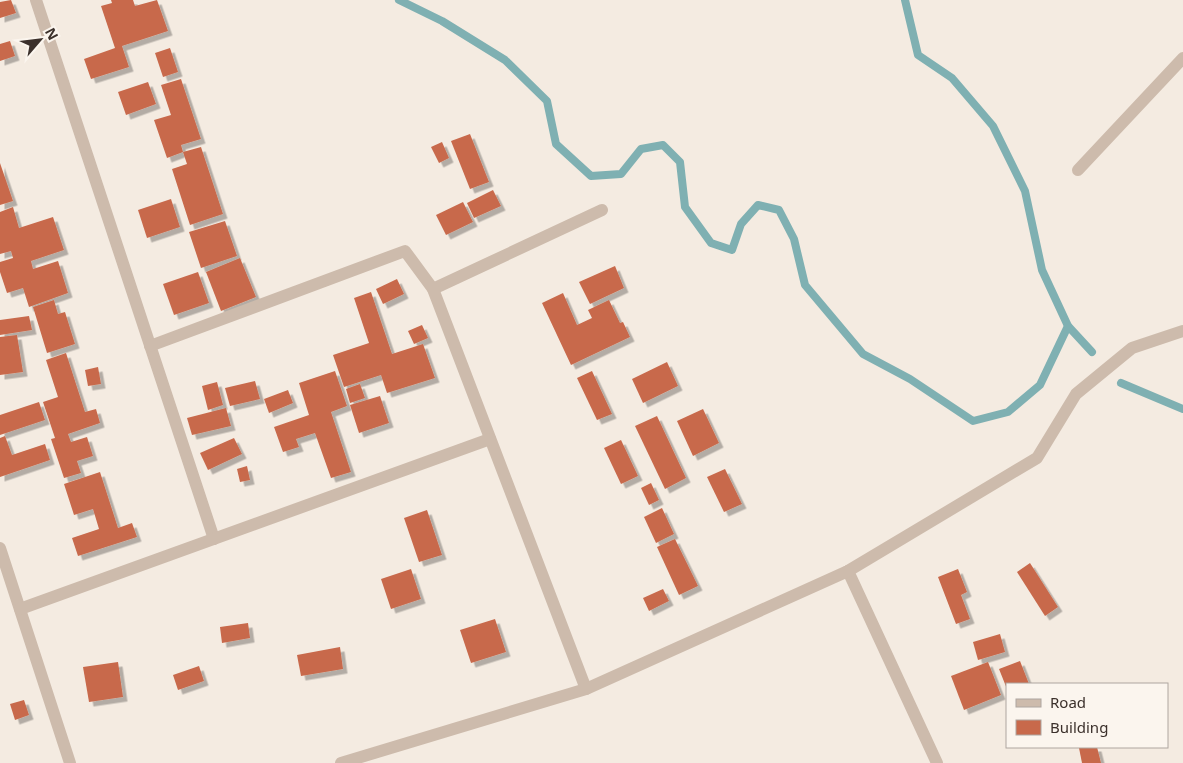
<svg xmlns="http://www.w3.org/2000/svg" width="1183" height="763" viewBox="0 0 1183 763" font-family="'Noto Sans',sans-serif">
  <style>
    .lines { fill: none; stroke-linecap: round; stroke-linejoin: round }
    .stream { stroke: #7fb0b2; stroke-width: 8 }
    .building { fill: #c8694b; filter: url(#shadow) }
    .minor { stroke: #cdbbac; stroke-width: 12 }
  </style>
  <defs>
    <filter id="shadow"><feDropShadow dx="4.5" dy="4.5" stdDeviation="0" flood-color="#0004"/></filter>
  </defs>
  <rect width="100%" height="100%" fill="#f4ebe1"/>
  <g class="lines">
    <!-- stream -->
    <g class="stream">
      <path d="M399 0 442 21 505 60 547 101 556 144 591 176 621 174 641 149 663 145 680 162 685 207 711 243 732 250 741 224 758 205 779 210 794 239 805 285 863 354 910 379 973 421 1008 412 1040 385 1068 326"/>
      <path d="M905 0 918 55 952 78 993 126 1025 191 1042 270 1068 326 1092 352"/>
      <path d="M1121 383 1183 409"/>
    </g>
  </g>
  <!-- building -->
  <g class="building">
    <path d="M11 0 16 13 0 18V2Z"/>
    <path d="M111 0H133L135 6 157 0 168 31 122 46 129 67 91 79 84 59 115 48 101 6 112 3Z"/>
    <path d="M10 41 15 56 0 61V44Z"/>
    <path d="M170 48 178 72 163 77 155 53Z"/>
    <path d="M181 79 201 139 181 145 183 152 167 158 154 120 171 115 161 85Z"/>
    <path d="M148 82 156 104 126 115 118 92Z"/>
    <path d="M470 134 489 182 470 189 451 141Z"/>
    <path d="M442 142 449 158 439 163 431 147Z"/>
    <path d="M201 147 223 214 190 225 172 169 187 164 183 152Z"/>
    <path d="M0 163 13 201 0 205Z"/>
    <path d="M493 190 501 206 474 218 467 203Z"/>
    <path d="M171 199 180 227 147 238 138 210Z"/>
    <path d="M463 202 473 222 446 235 436 215Z"/>
    <path d="M13 207 19 228 53 217 64 250 31 261 33 269 58 261 68 293 29 307 23 288 7 293 0 272V262L13 258 11 251 0 254V212Z"/>
    <path d="M225 221 237 256 201 268 189 232Z"/>
    <path d="M240 258 256 297 221 311 206 272Z"/>
    <path d="M615 266 624 288 590 304 579 282Z"/>
    <path d="M198 272 209 303 174 315 163 284Z"/>
    <path d="M397 279 404 294 383 304 376 289Z"/>
    <path d="M371 292 392 354 423 344 435 378 387 393 381 375 344 387 333 355 369 343 354 298Z"/>
    <path d="M563 293 577 325 592 318 588 310 609 300 620 323 623 322 630 337 571 365 542 303Z"/>
    <path d="M54 300 58 314 65 312 75 344 47 353 33 307Z"/>
    <path d="M29 316 32 330 0 335V320Z"/>
    <path d="M422 325 428 338 414 344 408 331Z"/>
    <path d="M17 335 23 372 0 375V337Z"/>
    <path d="M66 353 85 412 96 409 100 423 68 434 71 442 87 437 93 456 77 461 81 473 64 478 51 439 55 438 43 402 58 397 46 360Z"/>
    <path d="M667 362 678 386 643 403 632 379Z"/>
    <path d="M98 367 101 384 88 386 85 370Z"/>
    <path d="M335 371 347 406 331 412 351 472 331 478 315 433 296 439 299 447 283 452 274 427 309 415 299 383Z"/>
    <path d="M592 371 612 414 597 420 577 378Z"/>
    <path d="M255 381 260 399 230 406 225 388Z"/>
    <path d="M217 382 223 405 208 410 202 386Z"/>
    <path d="M360 384 365 398 350 403 346 389Z"/>
    <path d="M288 390 293 403 269 413 264 399Z"/>
    <path d="M380 396 389 423 359 433 350 405Z"/>
    <path d="M39 402 45 420 0 435V415Z"/>
    <path d="M226 408 231 426 192 435 187 418Z"/>
    <path d="M703 409 719 443 693 456 677 421Z"/>
    <path d="M657 416 686 478 665 489 635 426Z"/>
    <path d="M5 436 12 455 45 444 50 460 0 477V438Z"/>
    <path d="M234 438 242 454 208 470 200 453Z"/>
    <path d="M621 440 638 476 621 484 604 448Z"/>
    <path d="M247 466 250 480 240 482 237 469Z"/>
    <path d="M725 469 742 504 724 512 707 477Z"/>
    <path d="M100 472 118 528 132 523 137 537 78 556 72 538 99 529 93 509 74 515 64 484Z"/>
    <path d="M651 483 659 500 649 505 641 488Z"/>
    <path d="M662 508 674 534 656 543 644 517Z"/>
    <path d="M427 510 442 555 419 562 404 518Z"/>
    <path d="M675 539 698 586 679 595 657 547Z"/>
    <path d="M1030 563 1058 607 1045 616 1017 572Z"/>
    <path d="M411 569 421 599 391 609 381 579Z"/>
    <path d="M958 569 967 592 961 595 970 619 956 624 938 577Z"/>
    <path d="M663 589 669 601 649 611 643 598Z"/>
    <path d="M495 619 506 652 471 663 460 630Z"/>
    <path d="M248 623 250 638 222 643 220 627Z"/>
    <path d="M1000 634 1005 652 978 660 973 642Z"/>
    <path d="M340 647 343 669 301 676 297 655Z"/>
    <path d="M1020 661 1029 684H1007V689L999 669Z"/>
    <path d="M118 662 123 697 89 702 83 667Z"/>
    <path d="M988 662 1001 695 964 710 951 676Z"/>
    <path d="M199 666 204 681 178 690 173 675Z"/>
    <path d="M24 700 29 715 15 720 10 704Z"/>
    <path d="M1084 747H1097L1101 763H1082L1079 748Z"/>
  </g>
  <g class="lines">
    <!-- minor -->
    <g class="minor">
      <path d="M36 0 214 539"/>
      <path d="M1078 170 1183 58"/>
      <path d="M433 289 602 210"/>
      <path d="M150 346 405 251 433 289 586 689"/>
      <path d="M0 548 70 763"/>
      <path d="M848 571 937 763"/>
      <path d="M20 609 490 439"/>
      <path d="M341 763 586 689 848 571 1037 458 1076 394 1132 348 1183 331"/>
    </g>
  </g>
  <!-- legend -->
  <rect x="1006" y="683" width="162" height="65" fill="#fbf5ee" stroke="#aea6a0"/>
  <rect x="1016" y="699" width="25" height="8" fill="#cdbbac" stroke="#aea6a0"/>
  <text x="1050" y="708" font-size="15" fill="#3b302b">Road</text>
  <rect x="1016" y="720" width="25" height="15" fill="#c8694b" stroke="#aea6a0"/>
  <text x="1050" y="733" font-size="15" fill="#3b302b">Building</text>
  <!-- north arrow -->
  <g transform="translate(40 40) rotate(62)" stroke="#fbf5ee" stroke-width="4" paint-order="stroke">
  <path d="M0-4L9 19L0 12L-9 19Z" fill="#3b302b"/>
  <text y="-8" font-size="14" font-weight="bold" text-anchor="middle" fill="#3b302b">N</text>
  </g>
</svg>
